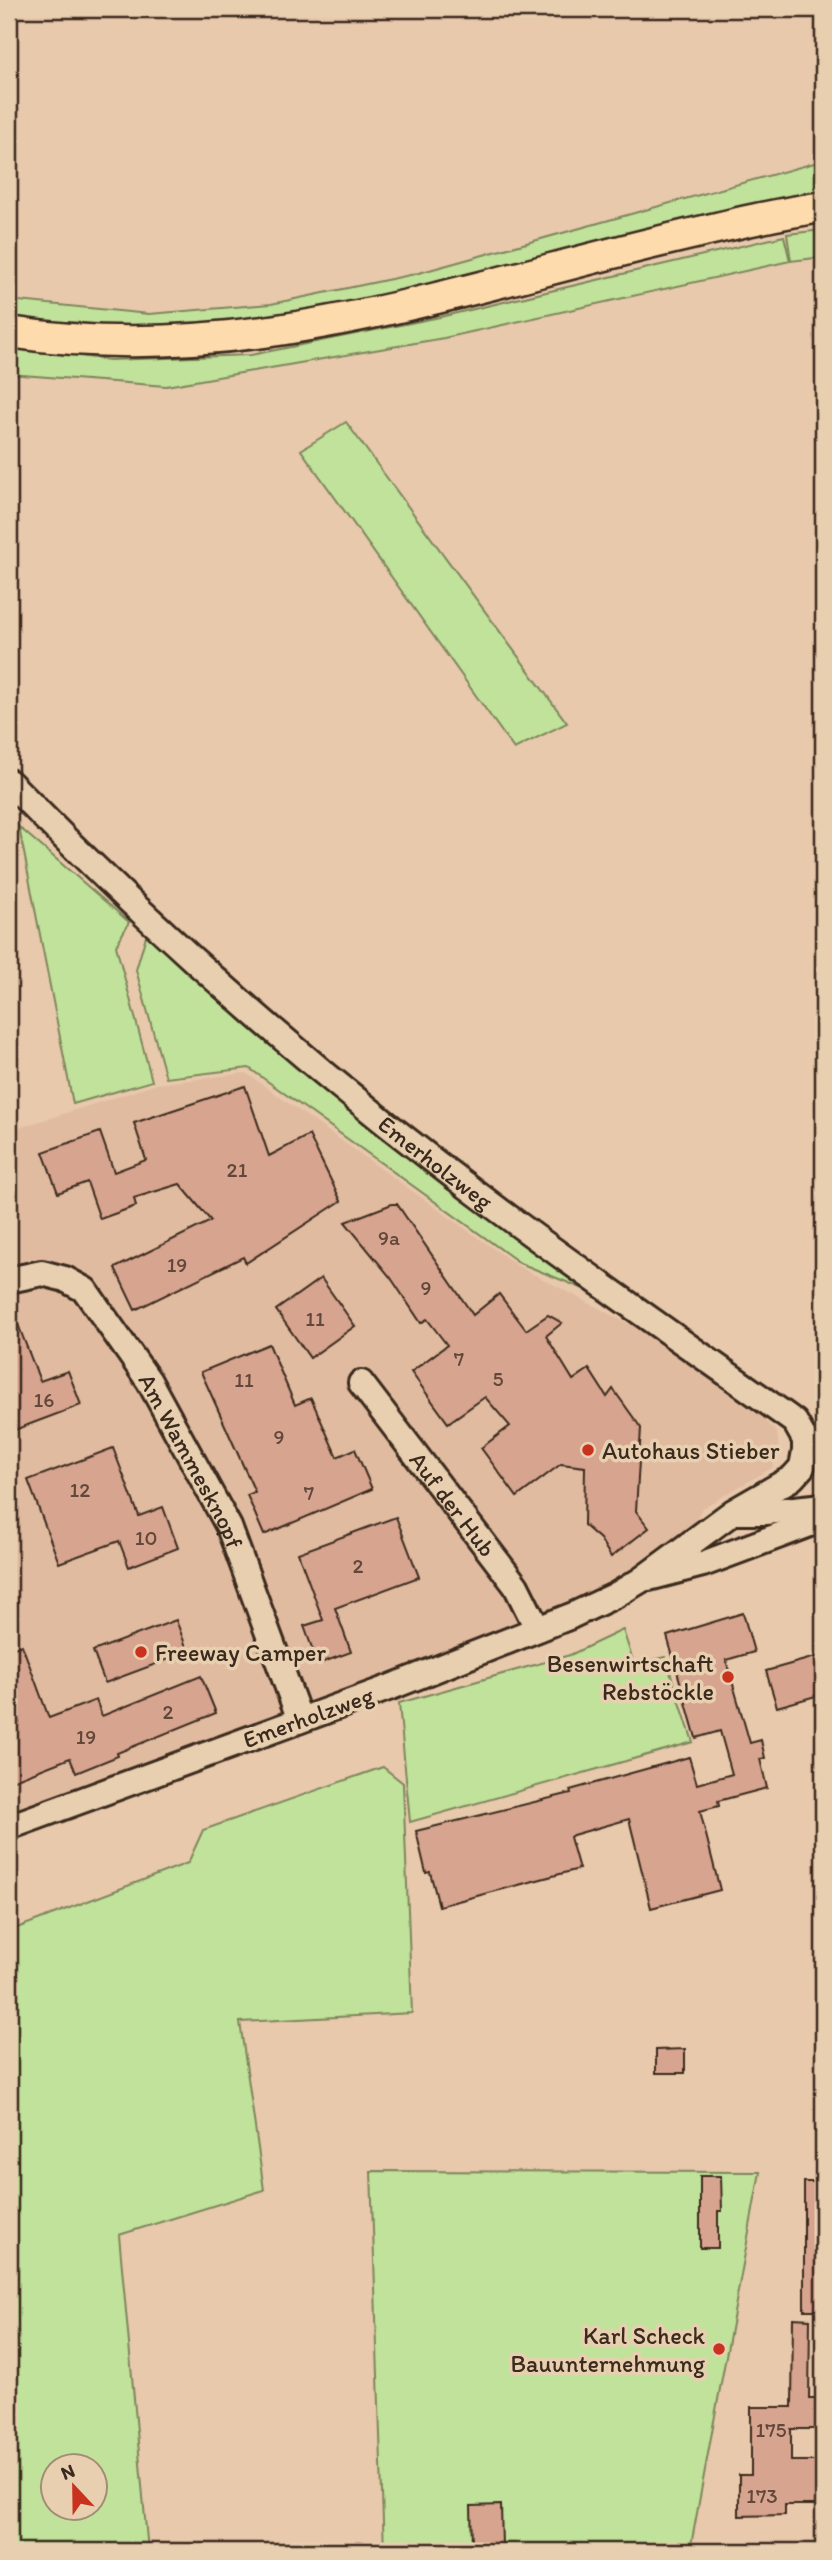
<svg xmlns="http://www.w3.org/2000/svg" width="832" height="2560" viewBox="0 0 832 2560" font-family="Itim,sans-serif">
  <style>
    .built { fill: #e0bba0 }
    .green { fill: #c1e29b; stroke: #7e865c; stroke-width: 2; fill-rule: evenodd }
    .building { fill: #d7a48f; stroke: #3b2a1e; stroke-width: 2 }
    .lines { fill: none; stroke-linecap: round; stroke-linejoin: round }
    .minor-casing { stroke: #3b2a1e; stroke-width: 30 }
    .major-casing { stroke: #3b2a1e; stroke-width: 35 }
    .minor { stroke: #e8cfb0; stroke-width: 24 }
    .major { stroke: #fedbac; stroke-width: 30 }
    .poi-dot { fill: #c8321e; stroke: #e8cfb0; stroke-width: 2.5 }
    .labels { text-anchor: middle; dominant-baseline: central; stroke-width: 7; stroke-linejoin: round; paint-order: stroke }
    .number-label { font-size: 21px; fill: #62483a }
    .street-label { font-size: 24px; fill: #3b2a1e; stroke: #e8cfb0 }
    .poi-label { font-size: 24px; fill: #3b2a1e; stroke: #e8cfb0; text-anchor: start }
  </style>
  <rect width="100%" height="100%" fill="#e8c9ac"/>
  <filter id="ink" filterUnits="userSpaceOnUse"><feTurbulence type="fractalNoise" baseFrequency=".0143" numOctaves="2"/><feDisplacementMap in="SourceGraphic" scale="14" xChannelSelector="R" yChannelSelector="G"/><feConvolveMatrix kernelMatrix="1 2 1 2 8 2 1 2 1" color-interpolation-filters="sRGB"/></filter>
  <g filter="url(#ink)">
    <!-- built -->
    <path class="built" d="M246 1073 518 1266 650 1335 763 1418 777 1432 779 1451 772 1468 702 1508 681 1549 601 1602 9 1827V1131L157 1084Z"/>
    <!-- green -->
    <g class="green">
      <path d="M818 162H823V207L276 332H9V300L149 314 271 304 415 274Z"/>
      <path d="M823 230V257L791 261 787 234Z"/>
      <path d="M784 236 790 261 444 338 166 386 9 374V347L110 360 251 355 440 317Z"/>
      <path d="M346 422 567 723 514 749 301 450Z"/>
      <path d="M19 827 129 922 116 946 152 1081 73 1104Z"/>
      <path d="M148 929 283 1055 591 1292 520 1263 249 1068 166 1078 136 970Z"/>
      <path d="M623 1630 634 1664 665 1657 693 1742 410 1822 399 1703 570 1655Z"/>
      <path d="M383 1767 403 1783 412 2013 240 2022 264 2190 119 2235 148 2551H9V1931L188 1863 203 1830ZM52 2466H94V2508H52Z"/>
      <path d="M371 2171 760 2172 690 2551H384Z"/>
    </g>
    <!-- building -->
    <g class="building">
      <path d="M245 1086 269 1156 309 1135 341 1201 246 1263 243 1257 135 1310 115 1268 211 1221 180 1184 134 1198 136 1206 100 1219 87 1182 58 1193 43 1152 100 1132 114 1172 146 1160 134 1123Z"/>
      <path d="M392 1204H397L473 1315 499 1294 526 1330 548 1315 562 1323 546 1336 573 1380 589 1369 607 1397 613 1389 641 1428 636 1511 649 1528 611 1557 600 1539 584 1525 585 1467 561 1464 517 1497 481 1448 510 1426 485 1397 448 1423 411 1372 447 1345 427 1319 421 1323 391 1278 345 1222Z"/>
      <path d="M321 1278 355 1326 310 1358 276 1310Z"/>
      <path d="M9 1301 40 1381 68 1371 81 1405 9 1432Z"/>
      <path d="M269 1344 295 1405 311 1398 337 1457 355 1449 372 1489 264 1535 247 1495 255 1492 201 1372Z"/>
      <path d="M113 1448 139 1516 163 1507 178 1548 129 1567 119 1541 59 1563 28 1480Z"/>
      <path d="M396 1517 419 1577 335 1608 351 1652 318 1664 304 1626 323 1620 298 1553Z"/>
      <path d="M743 1613 754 1652 726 1660 750 1743 761 1740 765 1758 760 1759 767 1788 718 1801 719 1806 700 1811 720 1890 651 1908 629 1819 573 1835 570 1837 579 1869 439 1906 430 1872 426 1873 416 1831 571 1793 570 1790 689 1757 697 1784 732 1774 720 1731 696 1738 667 1636Z"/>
      <path d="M176 1620 188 1652 105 1683 93 1651Z"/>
      <path d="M22 1645 49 1718 96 1700 102 1716 201 1676 216 1713 117 1753 118 1756 76 1773 70 1758 9 1782V1726L19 1722 9 1695V1650Z"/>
      <path d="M819 1656 823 1670V1694L777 1707 766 1671Z"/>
      <path d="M685 2049V2073H656V2050Z"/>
      <path d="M700 2176H721L722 2211H718V2248H700Z"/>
      <rect x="804" y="2182" width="19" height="128"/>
      <path d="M793 2318 810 2319 809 2398H823V2429H791V2461H823V2505H785V2515L739 2516V2475H751V2407H792Z"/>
      <path d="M501 2505 502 2546H472L471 2506Z"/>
    </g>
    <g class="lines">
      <!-- minor casing -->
      <g class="minor-casing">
        <g id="minor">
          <path id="s1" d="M9 782C166 943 337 1092 519 1225 610 1292 703 1356 795 1422L805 1440V1451L802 1467 792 1478 733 1512 641 1580 616 1595 571 1616 391 1687 9 1827"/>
          <path id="s2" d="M9 1280 42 1273 65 1279 85 1290 149 1381 229 1527 300 1720"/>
          <path id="s3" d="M361 1383 516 1586 537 1628"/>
          <path d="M734 1512H766L823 1506"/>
          <path d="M649 1578 703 1564 823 1519"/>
        </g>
      </g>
      <!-- major casing -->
      <g class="major-casing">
        <path id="major" d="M9 332C235 367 436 296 653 243 709 230 766 215 823 207"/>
      </g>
      <!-- minor -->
      <use href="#minor" class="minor"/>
      <!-- major -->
      <use href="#major" class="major"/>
    </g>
  </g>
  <!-- markers -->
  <g class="poi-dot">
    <circle cx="588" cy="1450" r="7"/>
    <circle cx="141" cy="1652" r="7"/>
    <circle cx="728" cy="1677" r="7"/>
    <circle cx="719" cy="2349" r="7"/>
  </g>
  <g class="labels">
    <!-- number labels -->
    <g class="number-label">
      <text x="237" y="1169">21</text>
      <text x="389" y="1237">9a</text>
      <text x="177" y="1264">19</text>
      <text x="426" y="1287">9</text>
      <text x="315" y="1318">11</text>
      <text x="459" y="1358">7</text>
      <text x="498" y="1378">5</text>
      <text x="244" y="1379">11</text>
      <text x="44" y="1399">16</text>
      <text x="279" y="1436">9</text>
      <text x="80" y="1489">12</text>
      <text x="309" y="1492">7</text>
      <text x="146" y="1537">10</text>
      <text x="358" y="1565">2</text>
      <text x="168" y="1711">2</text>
      <text x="86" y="1736">19</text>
      <text x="771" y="2429">175</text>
      <text x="762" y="2495">173</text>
    </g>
    <!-- street labels -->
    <g class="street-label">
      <text stroke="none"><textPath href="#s1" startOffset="572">Emerholzweg</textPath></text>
      <text stroke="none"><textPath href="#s2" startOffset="282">Am Wammesknopf</textPath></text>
      <text stroke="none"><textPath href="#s3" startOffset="152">Auf der Hub</textPath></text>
      <text transform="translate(308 1717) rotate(-20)">Emerholzweg</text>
    </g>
    <!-- poi labels -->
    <g class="poi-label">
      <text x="602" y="1450">Autohaus Stieber</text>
      <text x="155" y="1652">Freeway Camper</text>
      <text x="714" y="1663" text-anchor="end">Besenwirtschaft<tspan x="714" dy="28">Rebstöckle</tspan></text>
      <text x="705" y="2335" text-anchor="end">Karl Scheck<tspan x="705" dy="28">Bauunternehmung</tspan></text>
    </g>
  </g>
  <!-- margin -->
  <rect width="832" height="2560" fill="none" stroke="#e8cfb0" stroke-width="35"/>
  <rect x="18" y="18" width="797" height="2525" fill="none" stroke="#3b2a1e" stroke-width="2.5" filter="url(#ink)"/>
  <!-- north arrow -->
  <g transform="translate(74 2487) rotate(338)"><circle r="33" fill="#e8cfb0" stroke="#a38d76" stroke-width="2"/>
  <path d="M0-5L12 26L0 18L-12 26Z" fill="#c8321e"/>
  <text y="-10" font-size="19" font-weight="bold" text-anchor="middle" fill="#3b2a1e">N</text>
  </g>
</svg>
